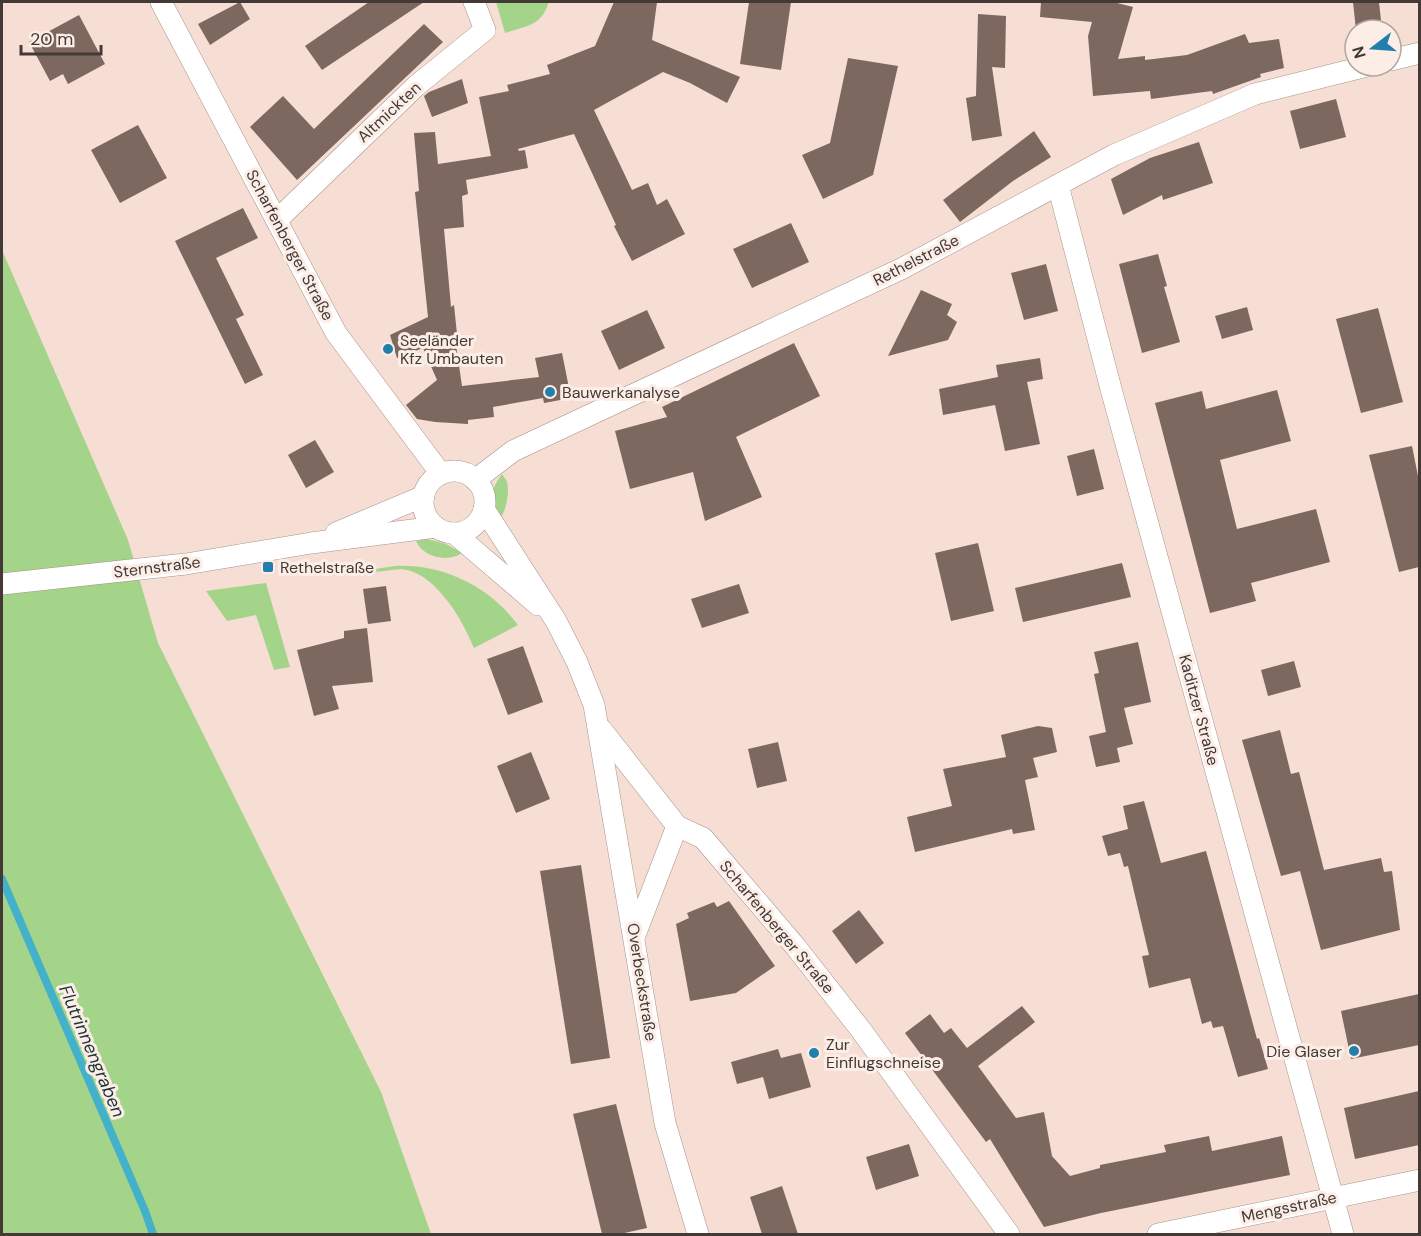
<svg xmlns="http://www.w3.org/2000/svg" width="1421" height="1236" viewBox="0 0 1421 1236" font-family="'DM Sans',sans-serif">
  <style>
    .green { fill: #a4d38a }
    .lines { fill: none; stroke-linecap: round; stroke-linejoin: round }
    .stream { stroke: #43b1c9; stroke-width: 8 }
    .building { fill: #7c685e }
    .minor-casing { stroke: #a99389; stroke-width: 22 }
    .minor { stroke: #fff; stroke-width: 21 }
    .poi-dot { fill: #227eab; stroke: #fceee7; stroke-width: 2 }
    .labels { text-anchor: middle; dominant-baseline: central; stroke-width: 6; stroke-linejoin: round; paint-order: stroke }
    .street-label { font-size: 16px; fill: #433a36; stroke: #fceee7 }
    .poi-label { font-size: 16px; fill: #433a36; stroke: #fceee7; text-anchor: start }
    .water-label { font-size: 18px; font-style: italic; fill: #1b3339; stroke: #fceee7 }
  </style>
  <rect width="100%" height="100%" fill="#f6ded4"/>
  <!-- green -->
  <g class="green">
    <path d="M496 2H548V4C541 26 526 26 505 33Z"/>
    <path d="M2 250 128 540 158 643 381 1092 431 1234H2Z"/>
    <path d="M502 474C503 476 506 479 507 482 510 492 506 512 499 520 490 502 489 491 502 474Z"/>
    <path d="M427 539 446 544 462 553C447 563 423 557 416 541Z"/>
    <path d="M395 566C443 564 489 586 518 625L474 648C463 621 438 577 407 570 400 568 391 570 384 571 366 573 347 574 329 576Z"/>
    <path d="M266 583 290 667 274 670 256 615 227 621 206 591Z"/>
  </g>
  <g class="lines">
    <!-- stream -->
    <path class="stream" d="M2 879 145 1211 153 1234"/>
  </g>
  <!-- building -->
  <g class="building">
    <path d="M240 2 250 19 210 45 198 24Z"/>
    <path d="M369 2H424L322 70 305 46Z"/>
    <path d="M614 2H657L652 40 740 77 727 103 690 83 663 72 594 110 632 190 648 183 657 205 667 199 685 234 632 261 614 226 616 225 574 134 518 149 519 151 525 150 528 168 466 180 468 194 462 196 464 227 444 229 451 307 454 305 458 344 456 345 462 386 539 377 535 358 562 353 571 398 544 403 543 398 493 407 494 417 468 420V424L435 422 417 419 406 405 437 380 423 348 397 358 390 335 428 317 415 192 419 191 414 133 435 132 438 164 491 156 479 97 509 91 507 85 550 74 547 65 595 46Z"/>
    <path d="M749 2H791L781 70 740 64Z"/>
    <path d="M1041 2H1113L1133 7 1118 59 1145 56V60L1187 55 1245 34 1249 43 1279 39 1284 68 1260 74 1261 77 1213 94 1212 91 1151 99 1150 91 1093 96 1088 36 1092 22 1040 17Z"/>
    <path d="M1353 2H1379L1382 30H1356Z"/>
    <path d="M978 14 1006 16 1005 68 992 67 1002 136 972 141 966 98 976 96Z"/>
    <path d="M79 15 105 64 68 84 63 74 50 81 29 42Z"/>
    <path d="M424 24 443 42 297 180 250 127 283 96 314 129Z"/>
    <path d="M848 58 898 66 873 175 823 199 802 155 830 143Z"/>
    <path d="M462 79 468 103 432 117 424 96 429 92Z"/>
    <path d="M1336 99 1346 137 1300 149 1290 111Z"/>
    <path d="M138 125 167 178 120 203 91 150Z"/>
    <path d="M1034 131 1051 157 1013 181 960 222 943 200Z"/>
    <path d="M1199 142 1213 183 1163 200 1162 195 1123 215 1111 179 1150 158Z"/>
    <path d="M243 208 258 238 216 258 244 315 236 319 263 375 245 384 175 241Z"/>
    <path d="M791 223 809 262 752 288 733 249Z"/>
    <path d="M1158 254 1167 286 1164 287 1180 342 1142 353 1119 264Z"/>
    <path d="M1046 264 1058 311 1024 320 1011 273Z"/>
    <path d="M921 290 952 304 947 315 957 322 948 340 888 356Z"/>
    <path d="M1247 307 1253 330 1222 339 1215 316Z"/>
    <path d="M1378 308 1403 402 1361 413 1336 319Z"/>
    <path d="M647 310 665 348 619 370 601 331Z"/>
    <path d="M794 343 820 396 736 437 762 497 705 521 693 472 630 489 615 431 667 417 662 407Z"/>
    <path d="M1040 358 1043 379 1027 382 1040 444 1005 451 995 405 943 415 939 389 998 377 996 365Z"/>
    <path d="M1277 390 1291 441 1220 460 1237 529 1316 509 1330 562 1251 583 1256 601 1210 613 1155 403 1202 391 1206 409Z"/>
    <path d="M315 440 334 472 306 488 288 455Z"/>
    <path d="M1412 446 1419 481V567L1399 572 1369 455Z"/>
    <path d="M1094 449 1104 489 1077 496 1067 456Z"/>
    <path d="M978 543 994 611 951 621 935 553Z"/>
    <path d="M1122 563 1131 597 1023 622 1015 588Z"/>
    <path d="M739 584 749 613 702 628 691 599Z"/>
    <path d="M386 586 391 621 368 624 363 589Z"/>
    <path d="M367 628 373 682 332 686 339 709 314 716 297 650 344 638V631Z"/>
    <path d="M1138 642 1151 702 1124 708 1133 744 1117 748 1120 762 1096 767 1089 736 1106 732 1094 674 1099 673 1094 652Z"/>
    <path d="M523 646 543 702 508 715 487 659Z"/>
    <path d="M1294 661 1301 687 1268 696 1261 670Z"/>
    <path d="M1038 726 1052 728 1057 752 1033 758 1038 777 1025 780 1035 830 1013 834 1012 829 915 852 907 817 952 806 943 769 1006 757 1001 735Z"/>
    <path d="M1280 730 1291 774 1299 772 1324 870 1381 858 1384 872 1392 871 1400 930 1321 950 1300 871 1281 876 1242 740Z"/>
    <path d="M778 742 787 781 757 788 748 749Z"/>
    <path d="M531 752 550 799 516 813 497 766Z"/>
    <path d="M1144 801 1161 863 1206 851 1257 1039 1259 1038 1268 1069 1238 1077 1223 1026 1213 1028 1211 1021 1202 1024 1190 978 1149 988 1142 956 1149 955 1128 866 1124 867 1120 853 1108 856 1102 836 1128 829 1123 806Z"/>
    <path d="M581 865 610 1058 571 1064 540 871Z"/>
    <path d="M729 901 775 966 736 993 690 1001 676 924 689 918 687 913 714 902 717 907Z"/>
    <path d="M859 910 884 943 856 964 832 931Z"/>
    <path d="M1419 994V1045L1351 1059 1341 1011Z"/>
    <path d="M1022 1006 1035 1022 978 1066 1016 1118 1044 1112 1052 1156 1070 1176 1100 1168V1165L1166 1152 1164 1145 1209 1136 1212 1151 1282 1136 1290 1175 1101 1213 1044 1227 990 1139 986 1142 905 1033 930 1014 944 1033 951 1028 967 1048Z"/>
    <path d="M778 1049 781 1058 801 1053 811 1087 769 1099 763 1077 737 1084 731 1062Z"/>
    <path d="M1419 1091V1145L1355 1159 1344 1108Z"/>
    <path d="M616 1104 647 1228 620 1234H602L573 1114Z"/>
    <path d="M909 1144 919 1176 876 1190 866 1157Z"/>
    <path d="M782 1186 798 1234H762L750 1197Z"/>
  </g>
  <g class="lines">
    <!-- minor casing -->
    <g class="minor-casing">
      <g id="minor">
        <path d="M161 2 336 333 441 474"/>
        <path d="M1391 60 1420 53"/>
        <path d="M1058 185 1111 389 1343 1234"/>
        <path d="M277 220 416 86 485 30 474 2"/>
        <circle cx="454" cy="502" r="31"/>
        <path d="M475 480 513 451 901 269 1114 155 1255 94 1367 66"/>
        <path d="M484 509 556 621 577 662 594 705 665 1123 698 1234"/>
        <path d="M336 533 424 496"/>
        <path d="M454 533 538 605"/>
        <path d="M2 584 186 564 311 543 436 527"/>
        <path d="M601 729 677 826 703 838 795 946 861 1030 1009 1234"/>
        <path d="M635 935 677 826"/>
        <path d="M1158 1234 1420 1180"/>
      </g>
    </g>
    <!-- minor -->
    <use href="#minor" class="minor"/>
  </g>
  <!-- markers -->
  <g class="poi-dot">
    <circle cx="388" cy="349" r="6"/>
    <circle cx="550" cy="392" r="6"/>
    <rect x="262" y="561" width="12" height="12" rx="3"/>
    <circle cx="1354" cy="1051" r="6"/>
    <circle cx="814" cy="1053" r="6"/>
  </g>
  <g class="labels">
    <!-- street labels -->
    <g class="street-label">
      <text transform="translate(389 112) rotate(-43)">Altmickten</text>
      <text transform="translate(290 245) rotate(62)">Scharfenberger Straße</text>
      <text transform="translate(916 260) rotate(-27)">Rethelstraße</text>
      <text transform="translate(157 567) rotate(-7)">Sternstraße</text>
      <text transform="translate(1199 710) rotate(75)">Kaditzer Straße</text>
      <text transform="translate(777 927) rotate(50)">Scharfenberger Straße</text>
      <text transform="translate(642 982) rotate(81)">Overbeckstraße</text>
      <text transform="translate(1289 1207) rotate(-12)">Mengsstraße</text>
    </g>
    <!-- poi labels -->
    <g class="poi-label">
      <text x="400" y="340">Seeländer<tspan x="400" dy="18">Kfz Umbauten</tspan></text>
      <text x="562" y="392">Bauwerkanalyse</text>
      <text x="280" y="567">Rethelstraße</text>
      <text x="826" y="1044">Zur<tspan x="826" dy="18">Einflugschneise</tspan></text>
      <text x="1342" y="1051" text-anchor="end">Die Glaser</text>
    </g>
    <!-- water labels -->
    <g class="water-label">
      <text transform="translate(92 1051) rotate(67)">Flutrinnengraben</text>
    </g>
  </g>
  <!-- border -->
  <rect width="1421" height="1236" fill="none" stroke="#433a36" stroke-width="6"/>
  <!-- north arrow -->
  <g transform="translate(1373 48) rotate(253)"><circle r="28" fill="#fceee7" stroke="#b2a6a0" stroke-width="1.5"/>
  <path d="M0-4.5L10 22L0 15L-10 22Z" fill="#227eab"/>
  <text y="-9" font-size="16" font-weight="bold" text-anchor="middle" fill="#433a36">N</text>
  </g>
  <!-- scale -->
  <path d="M21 45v9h80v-9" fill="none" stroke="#433a36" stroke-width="3"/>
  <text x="30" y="45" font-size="18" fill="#433a36" stroke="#fceee7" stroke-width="4.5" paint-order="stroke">20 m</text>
</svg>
